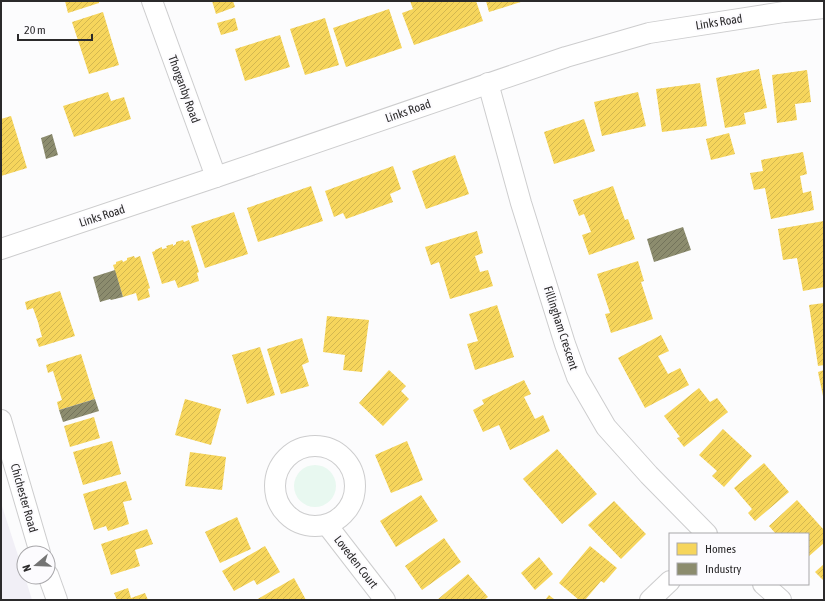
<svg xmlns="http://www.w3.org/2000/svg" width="825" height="601" viewBox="0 0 825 601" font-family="'Asap Condensed',sans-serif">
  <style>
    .built { fill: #f1eff6 }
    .grass { fill: #e8f8f0 }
    .homes { fill: url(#homes-hatch) }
    .industry { fill: url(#industry-hatch) }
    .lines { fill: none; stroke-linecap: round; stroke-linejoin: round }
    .minor-casing { stroke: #cdcdce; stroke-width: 22 }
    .minor { stroke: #fff; stroke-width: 20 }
    .labels { text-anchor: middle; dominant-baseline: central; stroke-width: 4; stroke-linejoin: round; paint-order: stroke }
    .street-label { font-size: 12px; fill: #2b2a2b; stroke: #fcfbfe }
  </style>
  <defs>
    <pattern id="homes-hatch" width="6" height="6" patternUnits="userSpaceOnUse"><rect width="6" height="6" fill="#f6d55c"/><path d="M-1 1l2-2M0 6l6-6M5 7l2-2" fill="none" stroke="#d3b750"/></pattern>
    <pattern id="industry-hatch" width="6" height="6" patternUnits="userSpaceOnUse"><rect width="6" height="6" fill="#8c8c6e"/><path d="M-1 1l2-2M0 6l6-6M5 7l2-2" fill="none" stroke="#73735b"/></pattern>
  </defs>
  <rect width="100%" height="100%" fill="#fcfcfd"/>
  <!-- built -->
  <path class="built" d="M1 503 24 574V577H25L32 600H1Z"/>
  <!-- grass -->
  <circle class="grass" cx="315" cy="486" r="21"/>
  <!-- homes -->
  <g class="homes">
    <path d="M65 1H99V3L68 13Z"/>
    <path d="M212 1H233L235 7 216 14Z"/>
    <path d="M410 1H476L483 21 414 45 402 13 413 9Z"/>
    <path d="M486 1H524L489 12Z"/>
    <path d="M389 9 402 48 346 67 333 28Z"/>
    <path d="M103 12 119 65 89 74 72 22Z"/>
    <path d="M235 18 238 30 221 35 217 23Z"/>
    <path d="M325 18 339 65 305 75 290 29Z"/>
    <path d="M280 35 290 67 245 81 235 49Z"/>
    <path d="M759 69 767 108 744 113 746 124 725 128 716 78Z"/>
    <path d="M807 70 811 102 795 104 797 120 777 123 772 75Z"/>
    <path d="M700 83 707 126 662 132 656 89Z"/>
    <path d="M108 92 111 101 124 97 131 119 74 137 63 106Z"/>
    <path d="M638 92 646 126 602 136 594 102Z"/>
    <path d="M11 116 27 168 1 176V119Z"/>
    <path d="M584 119 595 151 554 164 544 132Z"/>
    <path d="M729 133 735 154 711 160 706 139Z"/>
    <path d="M803 152 807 174 800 176 803 193 811 191 814 210 771 219 765 188 754 190 750 173 763 171 761 160Z"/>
    <path d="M455 155 469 194 426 209 412 171Z"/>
    <path d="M393 166 401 189 390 194 393 202 346 219 343 213 334 217 325 191Z"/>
    <path d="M311 186 323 221 258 242 247 208Z"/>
    <path d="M613 186 625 220 628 219 635 239 589 255 582 235 591 232 584 214 579 216 573 200Z"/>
    <path d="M234 212 248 254 205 268 191 226Z"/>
    <path d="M824 221V287L803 291 797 258 783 260 778 229Z"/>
    <path d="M477 231 483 253 475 256 480 272 488 270 493 286 450 299 439 262 431 265 425 247Z"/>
    <path d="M183 240 184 242 189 240 199 272 197 273 199 281 178 288 175 280 162 284 152 252 155 251V250L162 247V249L167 248 166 246 173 244V246L176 244V242Z"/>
    <path d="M134 256 135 258 140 256 150 288 148 289 150 297 138 301 136 293 123 297 113 265 116 264V262L122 260 123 262 127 260V258Z"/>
    <path d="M638 261 644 281 641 282 653 319 611 333 605 314 610 313 597 274Z"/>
    <path d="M60 291 75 336 39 347 36 339 42 337 38 322 33 308 27 310 25 302Z"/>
    <path d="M824 303V365L818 366 809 305Z"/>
    <path d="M497 305 514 357 475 370 467 344 478 341 469 314Z"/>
    <path d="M327 316 369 320 362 372 343 370 345 355 323 352Z"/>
    <path d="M661 335 669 351 658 356 668 374 680 368 689 385 645 408 618 358Z"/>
    <path d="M302 338 309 362 302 365 309 386 281 394 267 349Z"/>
    <path d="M260 347 275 395 247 404 232 355Z"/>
    <path d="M81 354 95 399 59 410 57 402 62 400 53 371 48 373 46 365Z"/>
    <path d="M389 370 406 386 401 391 409 399 383 426 359 403Z"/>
    <path d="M824 370V395L823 396 818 372Z"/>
    <path d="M524 380 531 394 524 397 535 419 543 415 550 431 510 450 499 425 483 432 473 410 484 404 482 400Z"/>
    <path d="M699 388 710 402 717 398 728 412 684 447 677 438 680 437 664 416Z"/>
    <path d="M185 399 221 409 211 445 175 435Z"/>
    <path d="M94 417 100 438 70 447 64 426Z"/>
    <path d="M723 429 752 456 724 487 712 476 717 471 699 455Z"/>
    <path d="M112 441 121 474 83 485 73 452Z"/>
    <path d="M407 441 423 480 391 493 375 455Z"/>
    <path d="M557 449 597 494 562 524 523 479Z"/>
    <path d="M190 452 226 457 222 490 185 486Z"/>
    <path d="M764 463 789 492 755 521 748 513 752 509 734 488Z"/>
    <path d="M126 481 132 500 123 502 129 524 108 531 106 526 94 530 83 494Z"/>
    <path d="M421 495 438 521 396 547 380 521Z"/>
    <path d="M797 500 824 530V543L808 557V534H776L769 526Z"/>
    <path d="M614 501 646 534 621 559 588 525Z"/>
    <path d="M237 517 251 549 220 563 205 532Z"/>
    <path d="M147 529 153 544 135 550 140 566 111 575 101 544Z"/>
    <path d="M444 538 461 562 422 590 405 566Z"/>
    <path d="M265 546 280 572 257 585 254 580 234 591 222 571Z"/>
    <path d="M590 546 617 568 604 583 601 581 585 600H579L559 583Z"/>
    <path d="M539 557 553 574 535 590 521 573Z"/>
    <path d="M824 564V581L815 572Z"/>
    <path d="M468 574 488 597 484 600H437Z"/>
    <path d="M294 578 306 600H256Z"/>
    <path d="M128 588 131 598 145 593 148 600H117L114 593Z"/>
    <path d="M549 595 555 600H545Z"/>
  </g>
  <!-- industry -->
  <g class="industry">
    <path d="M52 134 58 155 46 159 41 138Z"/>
    <path d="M683 227 691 250 654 262 647 239Z"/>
    <path d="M115 270 123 297 111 300 110 299 100 302 93 277Z"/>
    <path d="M95 399 99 411 63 422 59 410Z"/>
  </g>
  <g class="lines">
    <!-- minor casing -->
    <g class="minor-casing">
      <g id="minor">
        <path d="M152 1 216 177"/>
        <path d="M488 83 521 203 565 344 577 377 606 427 649 475 707 534"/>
        <path d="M1 249 216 177 566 57 649 33 784 12 824 8"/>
        <path d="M1 420 40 553"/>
        <circle cx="315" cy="486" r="40"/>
        <path d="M327 525 385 600"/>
        <path d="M48 575 57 600"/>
        <path d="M763 584 781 600"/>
        <path d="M650 600 670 581"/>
      </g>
    </g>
    <!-- minor -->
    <use href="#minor" class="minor"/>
  </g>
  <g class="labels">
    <!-- street labels -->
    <g class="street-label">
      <text transform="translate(719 22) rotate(-9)">Links Road</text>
      <text transform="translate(184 89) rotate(70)">Thorganby Road</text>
      <text transform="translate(408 111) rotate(-19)">Links Road</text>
      <text transform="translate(102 216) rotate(-18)">Links Road</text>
      <text transform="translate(561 328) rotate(72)">Fillingham Crescent</text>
      <text transform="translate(24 498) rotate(74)">Chichester Road</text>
      <text transform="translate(356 562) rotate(52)">Loveden Court</text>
    </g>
  </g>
  <!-- border -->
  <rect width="825" height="601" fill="none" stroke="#2b2a2b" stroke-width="4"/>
  <!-- legend -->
  <rect x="669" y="533" width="140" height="52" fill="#fcfbfe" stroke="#a8a7aa"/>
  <rect x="677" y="543" width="20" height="12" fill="#f6d55c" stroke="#a8a7aa"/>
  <text x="705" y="553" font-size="12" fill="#2b2a2b">Homes</text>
  <rect x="677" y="563" width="20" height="12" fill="#8c8c6e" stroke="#a8a7aa"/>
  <text x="705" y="573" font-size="12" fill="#2b2a2b">Industry</text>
  <!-- north arrow -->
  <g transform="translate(36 565) rotate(251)"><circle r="19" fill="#fcfbfe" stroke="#a8a7aa"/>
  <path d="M0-3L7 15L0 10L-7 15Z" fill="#747474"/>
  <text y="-6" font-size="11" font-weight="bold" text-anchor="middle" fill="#2b2a2b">N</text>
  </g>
  <!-- scale -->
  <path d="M18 34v6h74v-6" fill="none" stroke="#2b2a2b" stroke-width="2"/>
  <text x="24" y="34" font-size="12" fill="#2b2a2b" stroke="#fcfbfe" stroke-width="3" paint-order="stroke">20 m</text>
</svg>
